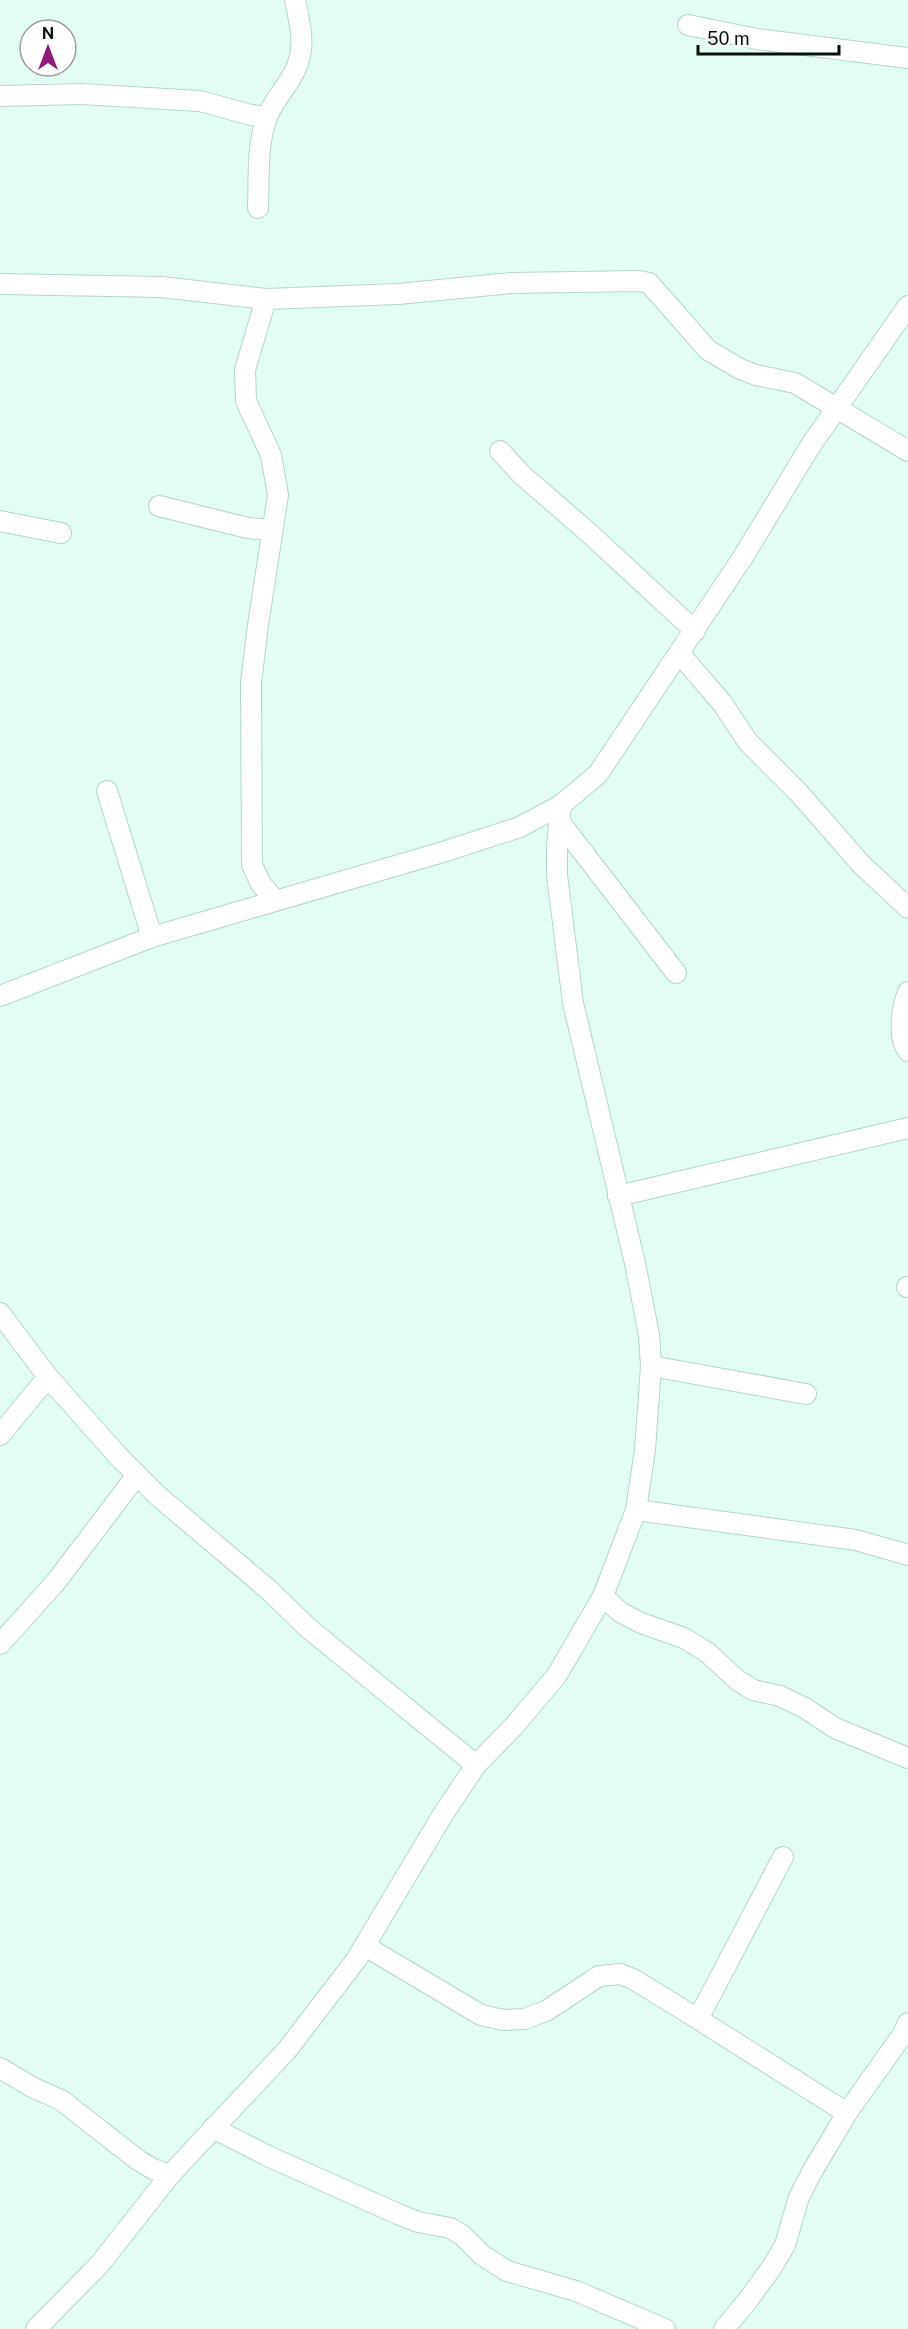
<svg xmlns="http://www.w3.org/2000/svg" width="908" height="2329" viewBox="0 0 908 2329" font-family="'Public Sans',sans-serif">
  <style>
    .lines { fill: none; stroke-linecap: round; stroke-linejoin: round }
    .street-casing { stroke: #b4d6c9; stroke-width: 22 }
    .street { stroke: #fff; stroke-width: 20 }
  </style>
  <rect width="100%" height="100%" fill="#e2fef3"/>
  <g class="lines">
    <!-- street casing -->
    <g class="street-casing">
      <g id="street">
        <path d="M688 25 757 39 908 58"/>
        <path d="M0 96 81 94 200 101 251 115 266 117"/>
        <path d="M258 208C259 181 257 145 266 120 270 107 280 95 287 84 308 55 302 33 295 0"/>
        <path d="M0 284 162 287 266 299 398 294 511 283 639 281 649 283 708 350 740 369 756 375 795 383 908 451"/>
        <path d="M266 299 245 370 246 401 271 455 278 495 258 625 251 683 252 865 261 884 275 900"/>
        <path d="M500 451 522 475 589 533 695 631"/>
        <path d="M159 506 248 528 272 530"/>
        <path d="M0 521 61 533"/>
        <path d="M680 654 722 703 748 742 798 792 861 864 908 908"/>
        <path d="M107 791 152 937"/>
        <path d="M559 821 676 973"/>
        <path d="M908 992C902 1008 897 1037 908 1051"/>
        <path d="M0 996 152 937 443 852 520 827 561 805 598 774 743 557 811 445 908 306"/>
        <path d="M618 1196 908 1128"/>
        <path d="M907 1287H908"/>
        <path d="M0 1313 48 1377 119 1457 158 1496 269 1590 308 1628 476 1765"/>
        <path d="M651 1366 806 1394"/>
        <path d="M0 1435 48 1377"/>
        <path d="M636 1510 856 1540 908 1555"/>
        <path d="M603 1596 620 1612 641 1623 684 1638 708 1653 736 1679 753 1690 780 1696 805 1708 835 1728 908 1758"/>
        <path d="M0 1644 55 1583 137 1475"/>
        <path d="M365 1946 481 2015 503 2020 524 2019 546 2011 599 1976 620 1974 633 1979 698 2019 847 2113"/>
        <path d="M698 2019 783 1857"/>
        <path d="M0 2068 32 2087 61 2100 138 2160 153 2169 170 2175"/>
        <path d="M213 2128 270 2157 398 2214 418 2222 450 2228 462 2235 482 2255 507 2271 576 2291 665 2329"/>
        <path d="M36 2329 99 2265 170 2175 287 2050 356 1960 442 1816 476 1765 515 1725 557 1675 603 1596 636 1510 645 1450 651 1366 649 1335 635 1263 573 1003 557 875V846L561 805"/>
        <path d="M724 2329 748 2300 772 2267 785 2245 799 2197 813 2170 847 2113 903 2034 908 2023"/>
      </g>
    </g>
    <!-- street -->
    <use href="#street" class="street"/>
  </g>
  <!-- north arrow -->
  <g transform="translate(48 48)"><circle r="28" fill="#ffffff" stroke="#9ba09e" stroke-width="1.5"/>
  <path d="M0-4.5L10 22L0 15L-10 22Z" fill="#901a79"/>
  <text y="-9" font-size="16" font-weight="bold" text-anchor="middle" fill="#05110c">N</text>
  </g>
  <!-- scale -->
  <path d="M698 45v9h141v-9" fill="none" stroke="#05110c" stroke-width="3"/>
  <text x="707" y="45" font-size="18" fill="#05110c" stroke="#ffffff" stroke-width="4.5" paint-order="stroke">50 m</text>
</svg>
